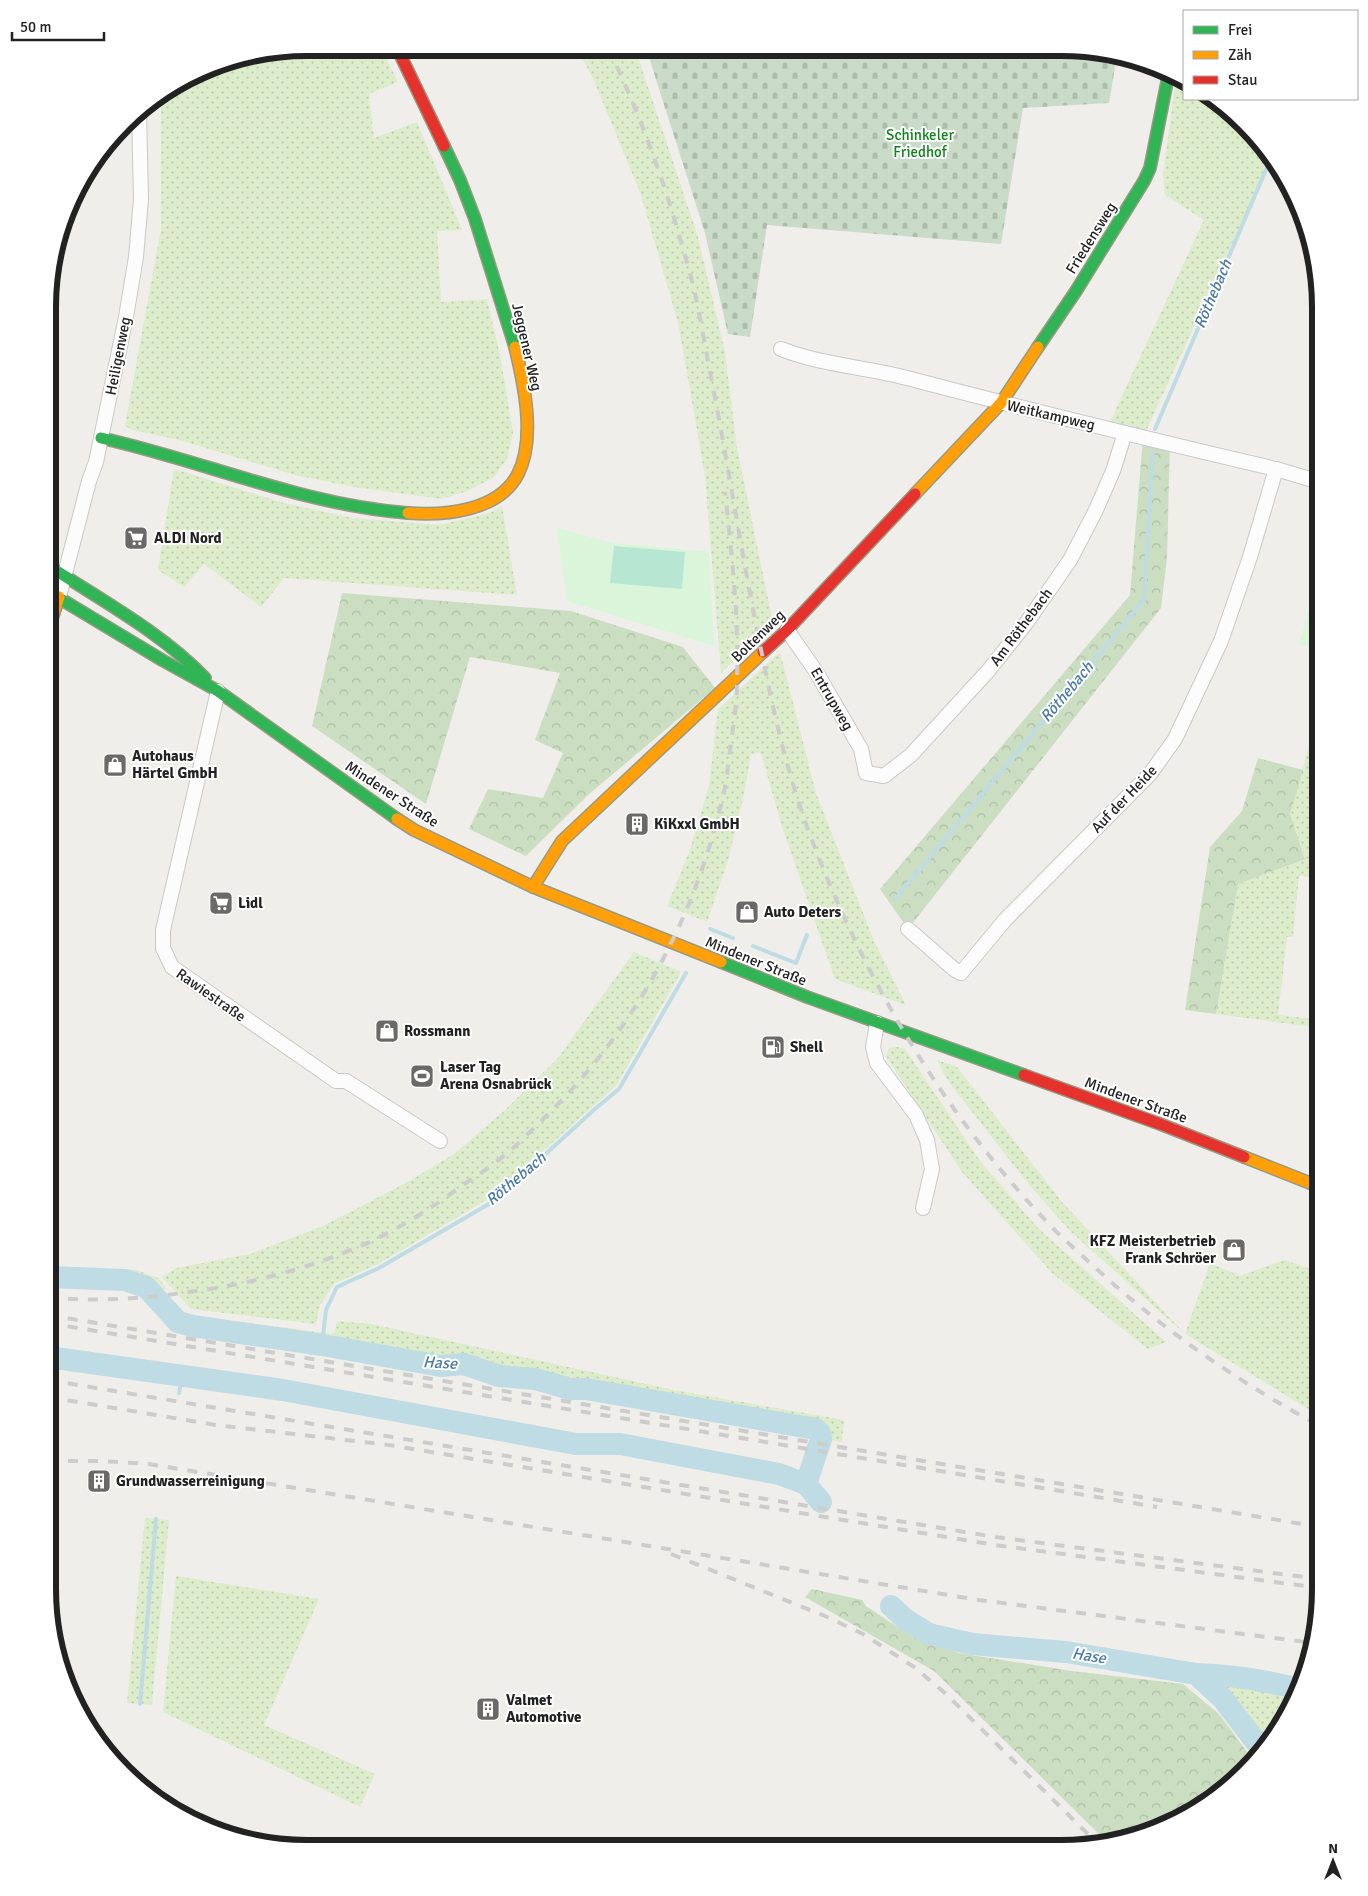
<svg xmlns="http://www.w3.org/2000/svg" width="1368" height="1896" viewBox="0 0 1368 1896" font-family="Signika,sans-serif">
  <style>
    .grass { fill: url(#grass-dots) }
    .forest { fill: url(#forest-crowns) }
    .cemetery { fill: url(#cemetery-stones) }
    .park { fill: #daf5da }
    .pitch { fill: #b7e6d2 }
    .water { fill: url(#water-rules) }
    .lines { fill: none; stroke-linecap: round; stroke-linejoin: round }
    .stream { stroke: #bfdbe3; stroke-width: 4 }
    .river { stroke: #bfdbe3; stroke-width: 22 }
    .street-casing { stroke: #c9c8c7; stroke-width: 16 }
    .fast-casing { stroke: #999a82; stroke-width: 14 }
    .slow-casing { stroke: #999a82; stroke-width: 14 }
    .jam-casing { stroke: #999a82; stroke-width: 14 }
    .street { stroke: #fdfcfc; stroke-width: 14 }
    .fast { stroke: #30b455; stroke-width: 11 }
    .slow { stroke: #ff9f0a; stroke-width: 11 }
    .jam { stroke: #e5322d; stroke-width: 11 }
    .rail { stroke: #ccc; stroke-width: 4; stroke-dasharray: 10 10; stroke-linecap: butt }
    .labels { text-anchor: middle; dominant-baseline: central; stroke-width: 4; stroke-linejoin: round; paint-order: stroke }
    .park-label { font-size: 15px; fill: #0c8416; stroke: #fff }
    .street-label { font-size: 15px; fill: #222; stroke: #fff }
    .poi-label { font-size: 15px; font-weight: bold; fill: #222; stroke: #fff; text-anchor: start }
    .water-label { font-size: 16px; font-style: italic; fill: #4a7aab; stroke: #fff }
    .rim { fill: none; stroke: #222; stroke-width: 6 }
  </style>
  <defs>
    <pattern id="grass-dots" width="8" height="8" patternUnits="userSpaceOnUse" patternTransform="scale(1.25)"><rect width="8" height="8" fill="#ddeccb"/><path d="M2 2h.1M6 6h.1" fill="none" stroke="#bdcaae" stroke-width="1.8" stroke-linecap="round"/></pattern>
    <pattern id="forest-crowns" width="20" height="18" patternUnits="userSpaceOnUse" patternTransform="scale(1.25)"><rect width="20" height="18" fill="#cbdec1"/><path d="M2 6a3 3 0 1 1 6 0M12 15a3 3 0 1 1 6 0" fill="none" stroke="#aebea6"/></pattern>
    <pattern id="cemetery-stones" width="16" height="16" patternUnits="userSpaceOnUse" patternTransform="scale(1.25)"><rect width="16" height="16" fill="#cadbca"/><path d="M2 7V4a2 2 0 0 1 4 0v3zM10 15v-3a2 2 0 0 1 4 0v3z" fill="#adbcad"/></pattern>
    <pattern id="water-rules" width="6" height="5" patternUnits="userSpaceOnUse" patternTransform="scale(1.25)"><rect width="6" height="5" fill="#bfdbe3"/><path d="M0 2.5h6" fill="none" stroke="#a4bcc2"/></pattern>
  </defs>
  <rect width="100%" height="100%" fill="#f0eeeb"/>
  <!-- grass -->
  <g class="grass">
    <path d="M307 48H381L398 82 369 94 374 138 417 122 462 230 437 231 441 302 487 299 500 355 513 432 507 459 494 477 468 491 441 499 354 487 295 475 179 440 133 430 125 426 161 229V98L224 61Z"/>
    <path d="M577 48H635L698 237 725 352 737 448 773 623 721 673 705 476 678 322 640 192 594 81Z"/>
    <path d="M1176 77 1184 81V99H1215L1219 101 1256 136 1271 158 1143 438 1107 428 1204 220 1165 195 1163 176Z"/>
    <path d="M174 469 284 503 353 518 439 525 490 513 502 506 517 595 284 578 261 607 204 564 184 587 158 570Z"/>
    <path d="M780 652 816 793 874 941 906 1005 835 979 781 824 761 753 751 754 743 799 728 860 707 922 667 906 690 850 709 786 718 709Z"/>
    <path d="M1315 726H1320V878L1299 876 1293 937H1287L1278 1015 1313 1019 1317 981H1320V1028L1216 1014 1238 884 1305 858 1290 814Z"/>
    <path d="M634 952 681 972 616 1086 491 1197 380 1263 335 1283 320 1305 316 1324 191 1309 162 1277 176 1268 250 1254 323 1226 404 1184 454 1154 504 1111 558 1058Z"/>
    <path d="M898 1047 905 1049 980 1161 1039 1229 1166 1342 1148 1349 1053 1274 962 1172 886 1056 889 1048Z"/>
    <path d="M937 1060 957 1067 1062 1202 1185 1334 1210 1263 1240 1276 1284 1260 1320 1272V1416L1185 1334 1071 1232 1031 1187 948 1081Z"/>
    <path d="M48 1266 136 1270 158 1278 167 1289 150 1291C135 1275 71 1278 48 1277Z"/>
    <path d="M166 1312 334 1334 337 1321 371 1324 674 1390 844 1420 842 1442 314 1350 171 1330Z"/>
    <path d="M145 1518 169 1520 152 1705 127 1703Z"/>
    <path d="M176 1576 319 1599 264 1725 375 1774 360 1807 163 1712Z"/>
    <path d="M1220 1681 1279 1689 1286 1698 1292 1701 1277 1733 1268 1743 1241 1705Z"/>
  </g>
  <!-- forest -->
  <g class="forest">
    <path d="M1143 438 1170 444 1167 558 1161 608 908 929 880 889 1130 595Z"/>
    <path d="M342 593 571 611 683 647 715 688 588 795 526 856 469 829 488 789 543 798 563 753 535 740 560 673 470 657 426 804 312 726Z"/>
    <path d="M1258 758 1303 770 1290 814 1305 859 1238 884 1216 1014 1185 1010 1210 847 1242 811Z"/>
    <path d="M812 1589 862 1600 866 1606 911 1636 959 1653 1072 1671 1183 1684 1219 1714 1253 1760 1232 1784 1175 1822 1109 1844 934 1671 805 1597Z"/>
  </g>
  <!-- cemetery -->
  <path class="cemetery" d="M646 48 1095 50 1117 56 1109 103 1023 108 1001 244 767 225 750 337 728 334 705 233Z"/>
  <!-- park -->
  <g class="park">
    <path d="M557 528 613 543 709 552 714 646 567 601Z"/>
    <path d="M1320 573V650L1299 644Z"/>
  </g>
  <!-- pitch -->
  <path class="pitch" d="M614 546 685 552 682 589 610 583Z"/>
  <!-- water -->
  <path class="water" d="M1274 1683 1301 1684 1292 1701 1286 1698Z"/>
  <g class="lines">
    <!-- stream -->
    <g class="stream">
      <path d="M1155 429 1271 158"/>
      <path d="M896 898 1144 600 1153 452"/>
      <path d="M710 929 733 938"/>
      <path d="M753 946 796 963 807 935"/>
      <path d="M322 1345 326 1310 337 1287 379 1268 494 1201 595 1109 619 1089 686 973"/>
      <path d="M179 1393 182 1376"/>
      <path d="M140 1704 156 1519"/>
    </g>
    <!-- river -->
    <g class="river">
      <path d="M48 1277 125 1280 146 1287 178 1322 193 1326 322 1345 441 1366 464 1364 499 1376 535 1379 570 1389H586L816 1429 820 1433 821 1439 806 1484"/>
      <path d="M48 1357 283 1390 576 1444H620L779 1474 806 1484 821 1502"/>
      <path d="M891 1606 906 1620 929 1634 972 1644 1066 1652 1196 1674 1223 1699 1262 1750"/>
      <path d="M1196 1674C1231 1675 1265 1680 1298 1689"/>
    </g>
    <!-- street casing -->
    <g class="street-casing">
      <g id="street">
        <path d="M781 349C822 365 865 367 907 378 1029 410 1152 440 1276 469L1320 482"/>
        <path d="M59 597 89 481 96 462 126 317 136 257 141 199 139 110"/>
        <path d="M787 630 815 670 861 749 866 773 884 776 911 755 988 671 1027 622 1070 560 1095 512 1113 471 1125 433"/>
        <path d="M218 691 163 930V948L172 967 336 1081H346L440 1141"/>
        <path d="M908 929 955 970 961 973 1005 920 1150 774 1175 739 1221 641 1250 557 1276 469"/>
        <path d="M877 1023 873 1047 877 1063 916 1115 927 1140 932 1169 923 1208"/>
      </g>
    </g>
    <!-- fast casing -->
    <g class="fast-casing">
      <g id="fast">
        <path d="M444 146 460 180 475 219 515 347"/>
        <path d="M1038 347 1076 291 1144 181 1150 168 1169 72"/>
        <path d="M101 438C204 461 303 505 408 513"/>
        <path d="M49 566C101 600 162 633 205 678"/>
        <path d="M49 592 162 660 218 691 397 819"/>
        <path d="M721 962 807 997 1024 1075"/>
      </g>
    </g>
    <!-- slow casing -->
    <g class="slow-casing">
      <g id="slow">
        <path d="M915 494 1001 403 1038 347"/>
        <path d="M408 513C445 516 499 511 518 474 536 439 524 384 515 347"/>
        <path d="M49 628 59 597"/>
        <path d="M397 819 414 830 533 887 721 962"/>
        <path d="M533 887 562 841 763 652"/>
        <path d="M1244 1157 1320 1187"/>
      </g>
    </g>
    <!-- jam casing -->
    <g class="jam-casing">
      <g id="jam">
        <path d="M397 48 444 146"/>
        <path d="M763 652 787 630 915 494"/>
        <path d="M1024 1075 1160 1124 1244 1157"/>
      </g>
    </g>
    <!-- street -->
    <use href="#street" class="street"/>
    <!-- fast -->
    <use href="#fast" class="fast"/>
    <!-- slow -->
    <use href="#slow" class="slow"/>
    <!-- jam -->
    <use href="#jam" class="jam"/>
    <!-- rail -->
    <g class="rail">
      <path d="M608 48C644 121 670 199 691 277 699 308 704 341 710 372 729 468 743 564 763 659 774 715 787 770 806 824 859 970 940 1110 1048 1223 1061 1237 1075 1249 1089 1262 1159 1327 1236 1381 1320 1426"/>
      <path d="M48 1297C95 1302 142 1299 189 1292 252 1284 314 1267 372 1241 405 1225 436 1205 466 1183 479 1174 493 1165 506 1154 517 1145 527 1135 537 1125 633 1034 695 921 724 792 727 779 728 764 730 750 733 727 737 705 737 683 739 619 732 556 725 492"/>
      <path d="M48 1315 1320 1527"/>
      <path d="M48 1323 1157 1507"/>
      <path d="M48 1380 995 1537 1320 1579"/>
      <path d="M48 1397 216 1425 389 1445 995 1545 1320 1588"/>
      <path d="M48 1461H102L149 1464 979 1600 1313 1643"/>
      <path d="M671 1554 825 1616 863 1634 914 1667 945 1693 1099 1845"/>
    </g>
  </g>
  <!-- icons -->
  <defs>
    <g id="supermarket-square" transform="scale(1.25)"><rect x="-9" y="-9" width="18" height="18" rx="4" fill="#6a6968" stroke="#fff"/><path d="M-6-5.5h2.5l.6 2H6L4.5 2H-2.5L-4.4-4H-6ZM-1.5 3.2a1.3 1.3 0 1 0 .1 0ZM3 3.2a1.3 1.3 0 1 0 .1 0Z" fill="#fff"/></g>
    <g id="shop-square" transform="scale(1.25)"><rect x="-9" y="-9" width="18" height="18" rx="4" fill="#6a6968" stroke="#fff"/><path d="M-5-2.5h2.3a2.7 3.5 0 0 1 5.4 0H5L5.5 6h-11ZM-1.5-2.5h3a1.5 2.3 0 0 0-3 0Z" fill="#fff"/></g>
    <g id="building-square" transform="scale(1.25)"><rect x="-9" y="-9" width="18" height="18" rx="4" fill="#6a6968" stroke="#fff"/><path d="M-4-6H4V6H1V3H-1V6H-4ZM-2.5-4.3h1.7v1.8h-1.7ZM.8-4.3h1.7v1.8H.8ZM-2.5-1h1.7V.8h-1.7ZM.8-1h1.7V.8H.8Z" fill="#fff"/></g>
    <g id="fuel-square" transform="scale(1.25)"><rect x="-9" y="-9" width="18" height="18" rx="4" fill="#6a6968" stroke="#fff"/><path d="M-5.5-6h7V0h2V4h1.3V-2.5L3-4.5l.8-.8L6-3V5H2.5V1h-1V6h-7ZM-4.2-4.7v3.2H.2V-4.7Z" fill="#fff"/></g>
    <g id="stadium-square" transform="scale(1.25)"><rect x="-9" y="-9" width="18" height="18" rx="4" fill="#6a6968" stroke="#fff"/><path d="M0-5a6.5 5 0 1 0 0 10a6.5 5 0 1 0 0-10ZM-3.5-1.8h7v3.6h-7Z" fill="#fff"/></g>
  </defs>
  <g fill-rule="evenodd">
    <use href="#supermarket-square" x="136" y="538"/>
    <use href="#shop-square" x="115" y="765"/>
    <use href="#building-square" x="637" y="824"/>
    <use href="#supermarket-square" x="221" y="903"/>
    <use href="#shop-square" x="747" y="912"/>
    <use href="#shop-square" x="387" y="1031"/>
    <use href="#fuel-square" x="773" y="1047"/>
    <use href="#stadium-square" x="422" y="1076"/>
    <use href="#shop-square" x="1234" y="1250"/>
    <use href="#building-square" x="99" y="1481"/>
    <use href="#building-square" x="488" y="1709"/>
  </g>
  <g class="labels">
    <!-- park labels -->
    <g class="park-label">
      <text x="920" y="135">Schinkeler<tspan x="920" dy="17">Friedhof</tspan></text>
    </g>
    <!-- street labels -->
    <g class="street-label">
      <text transform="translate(1091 238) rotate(-58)">Friedensweg</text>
      <text transform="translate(527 347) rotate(77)">Jeggener Weg</text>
      <text transform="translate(118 356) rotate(-79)">Heiligenweg</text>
      <text transform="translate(1051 415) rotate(13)">Weitkampweg</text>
      <text transform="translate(1021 627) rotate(-53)">Am Röthebach</text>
      <text transform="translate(758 636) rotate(-44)">Boltenweg</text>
      <text transform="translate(832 699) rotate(60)">Entrupweg</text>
      <text transform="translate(392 794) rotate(33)">Mindener Straße</text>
      <text transform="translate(1124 799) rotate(-46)">Auf der Heide</text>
      <text transform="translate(756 961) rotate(22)">Mindener Straße</text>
      <text transform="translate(211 995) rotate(35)">Rawiestraße</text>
      <text transform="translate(1136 1100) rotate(20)">Mindener Straße</text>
    </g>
    <!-- poi labels -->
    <g class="poi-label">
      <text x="154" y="538">ALDI Nord</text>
      <text x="132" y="756">Autohaus<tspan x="132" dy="17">Härtel GmbH</tspan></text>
      <text x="654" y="824">KiKxxl GmbH</text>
      <text x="238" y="903">Lidl</text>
      <text x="764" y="912">Auto Deters</text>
      <text x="404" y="1031">Rossmann</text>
      <text x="790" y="1047">Shell</text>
      <text x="440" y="1067">Laser Tag<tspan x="440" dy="17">Arena Osnabrück</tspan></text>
      <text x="1216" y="1241" text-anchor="end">KFZ Meisterbetrieb<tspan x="1216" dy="17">Frank Schröer</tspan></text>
      <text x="116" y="1481">Grundwasserreinigung</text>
      <text x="506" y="1700">Valmet<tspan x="506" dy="17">Automotive</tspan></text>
    </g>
    <!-- water labels -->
    <g class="water-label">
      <text transform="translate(1213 294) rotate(-67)">Röthebach</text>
      <text transform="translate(1067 692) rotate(-50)">Röthebach</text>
      <text transform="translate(516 1179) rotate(-40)">Röthebach</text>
      <text transform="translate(440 1363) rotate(3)">Hase</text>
      <text transform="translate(1089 1656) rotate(9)">Hase</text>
    </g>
  </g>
  <!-- crop -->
  <path d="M0 0H1368V1896H0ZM307 56H1061A251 251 0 0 1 1312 307V1589A251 251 0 0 1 1061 1840H307A251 251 0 0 1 56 1589V307A251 251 0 0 1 307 56Z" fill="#fff" fill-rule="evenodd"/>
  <path class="rim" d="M307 56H1061A251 251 0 0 1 1312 307V1589A251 251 0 0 1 1061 1840H307A251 251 0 0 1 56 1589V307A251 251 0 0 1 307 56Z"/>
  <!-- legend -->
  <rect x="1183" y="10" width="175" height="90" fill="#ffffff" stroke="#a7a7a7"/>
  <rect x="1193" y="26" width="25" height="8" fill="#30b455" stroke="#a7a7a7"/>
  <text x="1228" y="35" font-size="15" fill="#222222">Frei</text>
  <rect x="1193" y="51" width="25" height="8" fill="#ff9f0a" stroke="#a7a7a7"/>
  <text x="1228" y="60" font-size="15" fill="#222222">Zäh</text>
  <rect x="1193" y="76" width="25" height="8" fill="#e5322d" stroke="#a7a7a7"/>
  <text x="1228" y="85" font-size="15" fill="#222222">Stau</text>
  <!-- north arrow -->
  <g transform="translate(1333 1861)" stroke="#ffffff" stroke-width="4" paint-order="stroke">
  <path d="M0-4L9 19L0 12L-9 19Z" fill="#222222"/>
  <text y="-8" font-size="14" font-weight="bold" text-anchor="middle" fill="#222222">N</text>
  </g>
  <!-- scale -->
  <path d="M12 32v8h92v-8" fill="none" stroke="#222222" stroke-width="2.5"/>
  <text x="20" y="32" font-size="15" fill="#222222" stroke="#ffffff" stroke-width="4" paint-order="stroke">50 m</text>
</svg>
